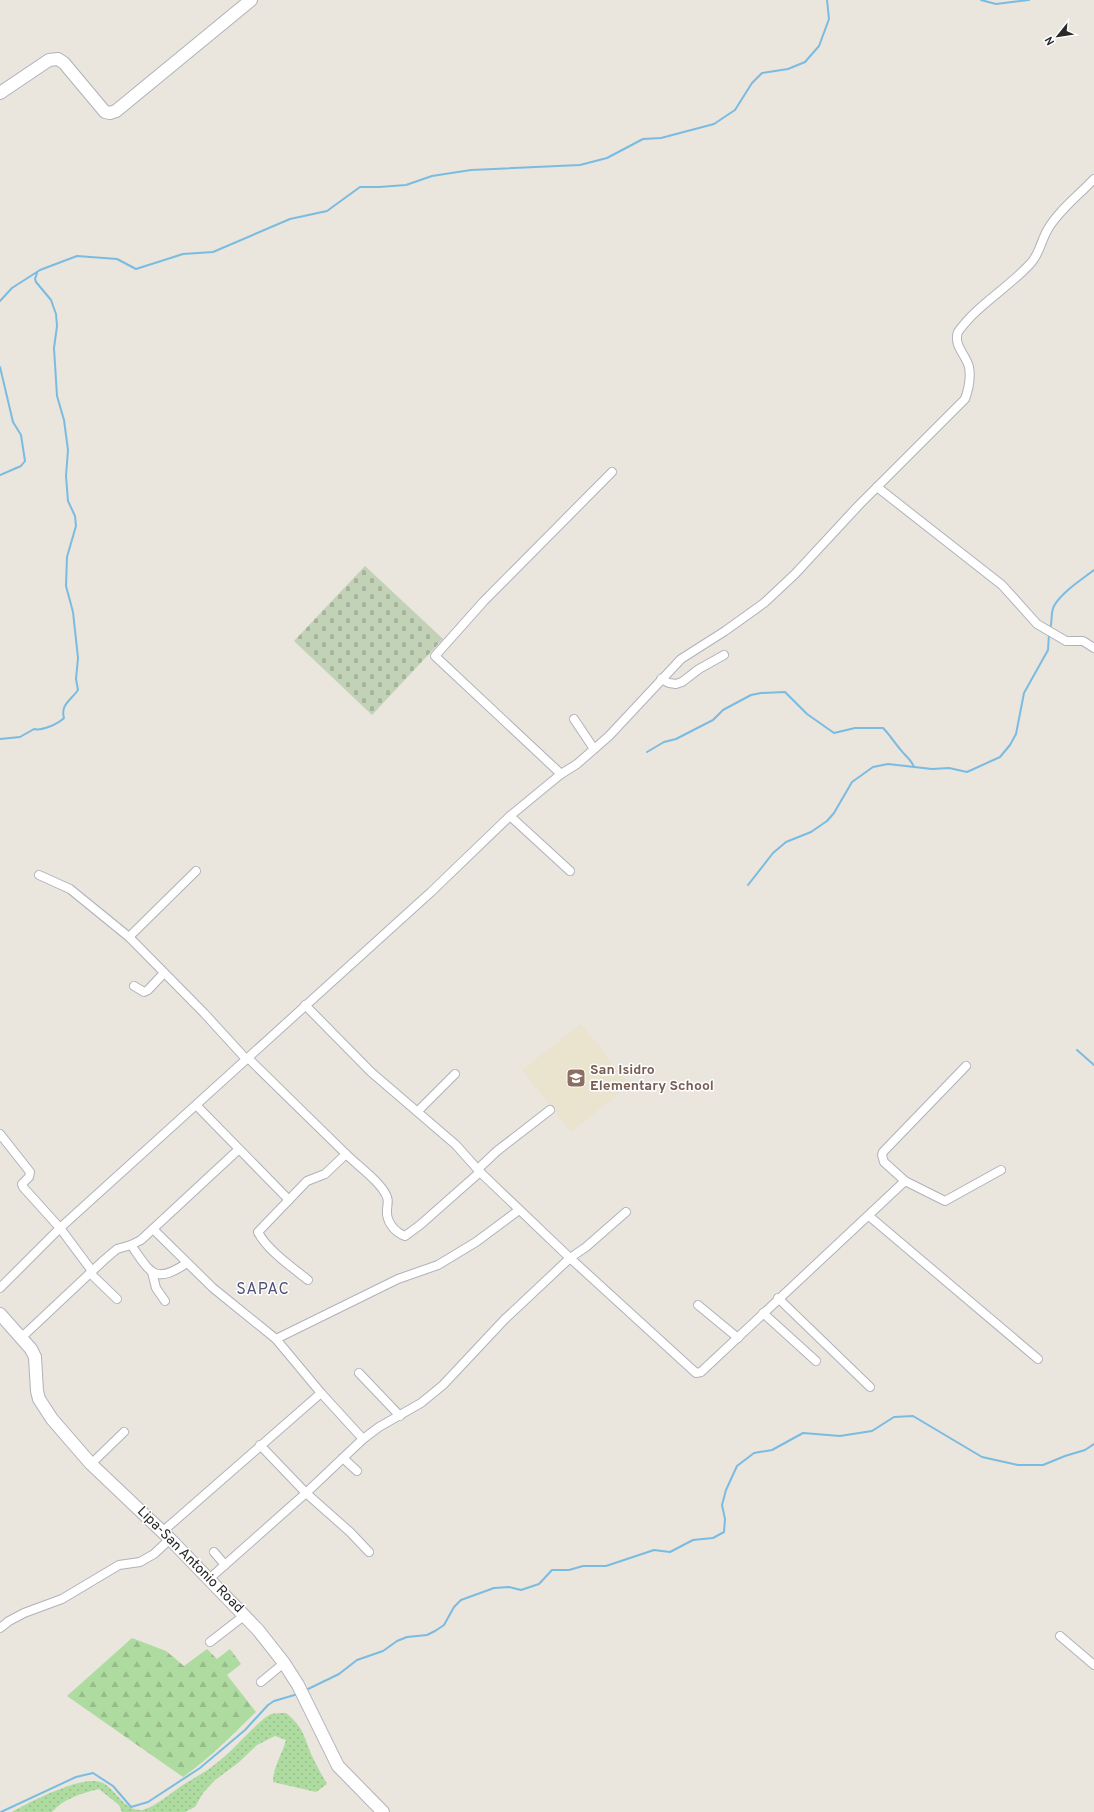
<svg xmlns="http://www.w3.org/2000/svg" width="1094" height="1812" viewBox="0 0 1094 1812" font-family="Overpass,sans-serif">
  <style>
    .education { fill: #eae3ce }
    .grass { fill: url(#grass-dots) }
    .forest { fill: url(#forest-firs) }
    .cemetery { fill: url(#cemetery-stones) }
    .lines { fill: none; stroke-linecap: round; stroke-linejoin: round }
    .stream { stroke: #7abce1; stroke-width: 2 }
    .minor-casing { stroke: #b0b2bc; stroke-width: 10 }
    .secondary-casing { stroke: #b0b2bc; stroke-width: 14 }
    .minor { stroke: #fff; stroke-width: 8 }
    .secondary { stroke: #fff; stroke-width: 12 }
    .labels { text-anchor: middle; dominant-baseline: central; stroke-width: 3; stroke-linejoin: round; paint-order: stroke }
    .education-label { font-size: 14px; font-weight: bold; fill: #785e54; stroke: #fff; text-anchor: start }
    .street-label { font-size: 14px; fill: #292929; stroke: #fff }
    .quarter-label { font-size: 16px; letter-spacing: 1px; fill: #4f5275; stroke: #fff }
  </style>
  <defs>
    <pattern id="grass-dots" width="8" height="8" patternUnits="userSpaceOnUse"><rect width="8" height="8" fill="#aedb9f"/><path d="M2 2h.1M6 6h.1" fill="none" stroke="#96bc89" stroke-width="1.8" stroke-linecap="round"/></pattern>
    <pattern id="forest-firs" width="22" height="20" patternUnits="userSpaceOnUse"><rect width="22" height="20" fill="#aedb9f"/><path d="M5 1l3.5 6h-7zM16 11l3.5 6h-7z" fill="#96bc89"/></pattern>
    <pattern id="cemetery-stones" width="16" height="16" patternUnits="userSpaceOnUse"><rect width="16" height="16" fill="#c1d2b6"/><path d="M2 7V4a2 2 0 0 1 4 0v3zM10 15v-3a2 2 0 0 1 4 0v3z" fill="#a6b49c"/></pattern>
  </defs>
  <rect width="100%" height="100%" fill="#eae5dd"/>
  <!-- education -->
  <path class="education" d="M581 1024 629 1085 571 1132 522 1070Z"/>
  <!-- grass -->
  <path class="grass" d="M286 1713C305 1728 304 1739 313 1758 317 1767 322 1775 327 1784L316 1792 273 1782C273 1767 282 1755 286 1740L275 1736 257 1745 238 1763 215 1780 203 1793 195 1807 185 1812H122L119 1805 99 1789C82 1793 63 1799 52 1812H12C30 1802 80 1776 100 1782 116 1787 123 1812 143 1810 157 1805 169 1795 181 1786 196 1777 211 1769 224 1757 236 1747 259 1720 271 1714 275 1713 282 1713 286 1713Z"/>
  <!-- forest -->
  <path class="forest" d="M132 1638 166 1651 184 1666 207 1649 217 1659 230 1649 241 1664 227 1675 256 1712C232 1735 210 1758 183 1777L67 1696Z"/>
  <!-- cemetery -->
  <path class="cemetery" d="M365 566 443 639 372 715 294 641Z"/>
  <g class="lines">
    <!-- stream -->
    <g class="stream">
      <path d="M981 0 996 4 1029 0"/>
      <path d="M0 301 12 288 40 270 77 256 117 259 136 269 183 254 213 252 290 219 327 211 360 187H379L406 185 432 176 471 170 580 165 607 158 643 139 661 138 714 124 735 110 752 83 762 73 788 69 805 62 819 46 829 19 827 0"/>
      <path d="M0 367 13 422 21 435 25 461 21 466 0 475"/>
      <path d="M1050 628C1053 621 1050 614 1054 606 1062 592 1081 580 1094 570"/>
      <path d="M0 739 20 737 34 729C42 731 58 724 64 718 60 705 71 700 78 690L76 679 78 658 73 612 66 586 67 557 76 526 75 516 68 501 66 476 68 450 64 420 57 396 54 348 57 326 56 314 51 300 36 282 35 279 37 273"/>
      <path d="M647 752 664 742 676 739 713 720 723 710 751 695 761 693 785 692 807 714 834 733 855 728H883C890 735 894 742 900 749 905 756 911 759 914 767"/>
      <path d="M748 885 773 853 786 842 811 832 827 821 834 813 852 782 873 767 888 764 932 769 949 768 967 772 1000 757 1010 745 1016 734 1024 693 1048 650 1049 634"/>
      <path d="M1077 1050 1094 1065"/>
      <path d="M306 1690 339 1674 357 1660 383 1651 397 1641 407 1637 427 1635 435 1631 444 1625 454 1607 461 1600 494 1588 509 1587 521 1590 539 1584 552 1570H569L583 1566H606L654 1550 670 1552 693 1540 713 1538 724 1532 725 1519 722 1505 726 1490 737 1466 754 1453 772 1450 803 1433 840 1436 872 1431 894 1417 913 1416 982 1457 1018 1465H1043L1065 1456 1085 1450 1094 1444"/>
      <path d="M1 1812 76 1777 93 1773 113 1786 131 1807 148 1802 200 1768 245 1730 268 1705 274 1701 298 1694"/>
    </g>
    <!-- minor casing -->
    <g class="minor-casing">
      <g id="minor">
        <path d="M877 487 1002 585 1037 624 1066 641H1083L1094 648"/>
        <path d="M661 679 669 683 676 684 682 682 699 669 724 655"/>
        <path d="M574 719 594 749"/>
        <path d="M561 774 435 656 484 601 612 472"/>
        <path d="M510 816 570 871"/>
        <path d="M39 875 70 889 129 937 204 1013 246 1059"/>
        <path d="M129 937 196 871"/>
        <path d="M134 986 144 992 148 990 164 973"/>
        <path d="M305 1005 371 1072 456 1145 480 1172 570 1258 696 1373 701 1372 905 1181"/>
        <path d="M248 1058 346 1154 325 1174 307 1181 258 1232C266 1249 293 1268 308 1280"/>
        <path d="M966 1066 883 1152 882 1155 884 1162 905 1181 945 1201 1001 1170"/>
        <path d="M196 1105 289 1200"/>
        <path d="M418 1111 455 1074"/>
        <path d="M0 1134 30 1172 29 1177 22 1184 23 1187 60 1228 92 1271"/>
        <path d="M346 1154C358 1166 381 1182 387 1197 389 1202 387 1205 387 1210 386 1221 394 1232 405 1236L420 1225 480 1172"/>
        <path d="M479 1168 497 1151 550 1110"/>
        <path d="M869 1216 1038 1359"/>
        <path d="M153 1229 213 1288 276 1339 321 1393 162 1532"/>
        <path d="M131 1245C151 1273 154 1285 187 1263"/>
        <path d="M152 1272 156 1288 165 1301"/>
        <path d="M90 1273 117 1299"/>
        <path d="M0 1288 60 1228 431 892 510 816 561 774 577 764 609 736 681 659 725 631 764 603 795 574 859 505 965 399C969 388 971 378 969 367 966 355 953 345 958 332 977 305 1008 288 1030 264 1040 254 1041 240 1048 229 1059 210 1079 195 1094 179"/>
        <path d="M778 1298 870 1387"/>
        <path d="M698 1305 738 1338"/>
        <path d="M763 1313 816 1361"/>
        <path d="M22 1337 104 1260 117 1249 131 1245 141 1240 238 1150"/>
        <path d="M276 1339 398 1279 438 1265 476 1242 519 1210"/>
        <path d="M359 1373 400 1416"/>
        <path d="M321 1393 363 1439"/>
        <path d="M260 1445 306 1493 350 1532 369 1552"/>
        <path d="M343 1458 357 1471"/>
        <path d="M91 1464 124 1432"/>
        <path d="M214 1552 225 1565"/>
        <path d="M209 1579 306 1493 363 1439 379 1427 421 1403 443 1385 504 1320 570 1258 586 1247 626 1212"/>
        <path d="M0 1628 9 1621 24 1613 62 1599 119 1565 140 1562 154 1554 170 1539"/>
        <path d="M1060 1636 1094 1665"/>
        <path d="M210 1642 245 1615"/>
        <path d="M261 1682 284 1663"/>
      </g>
    </g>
    <!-- secondary casing -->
    <g class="secondary-casing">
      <g id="secondary">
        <path d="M0 93 49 60 58 59 64 63 105 112 110 113 116 111 251 0"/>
        <path d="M0 1314 31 1349 35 1357 37 1391 39 1399 52 1419 91 1464 170 1539 258 1630 284 1663 298 1685 338 1766 383 1812"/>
      </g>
    </g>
    <!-- minor -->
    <use href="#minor" class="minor"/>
    <!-- secondary -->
    <use href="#secondary" class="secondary"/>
  </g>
  <!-- icons -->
  <defs>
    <g id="school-square" transform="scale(1)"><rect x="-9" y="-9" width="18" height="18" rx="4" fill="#8d6e63" stroke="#fff"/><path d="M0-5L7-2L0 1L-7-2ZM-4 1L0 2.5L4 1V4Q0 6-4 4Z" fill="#fff"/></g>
  </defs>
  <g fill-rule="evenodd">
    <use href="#school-square" x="576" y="1078"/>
  </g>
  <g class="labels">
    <!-- education labels -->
    <g class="education-label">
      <text x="590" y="1070">San Isidro<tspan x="590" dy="16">Elementary School</tspan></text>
    </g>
    <!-- street labels -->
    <g class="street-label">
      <text transform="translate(190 1560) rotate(45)">Lipa-San Antonio Road</text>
    </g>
    <!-- quarter labels -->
    <g class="quarter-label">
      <text x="263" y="1290">SAPAC</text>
    </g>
  </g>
  <!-- north arrow -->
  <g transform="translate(1058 36) rotate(240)" stroke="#ffffff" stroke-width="3" paint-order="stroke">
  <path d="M0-3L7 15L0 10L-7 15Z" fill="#292929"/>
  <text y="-6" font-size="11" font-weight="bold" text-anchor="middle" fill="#292929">N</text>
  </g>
</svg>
